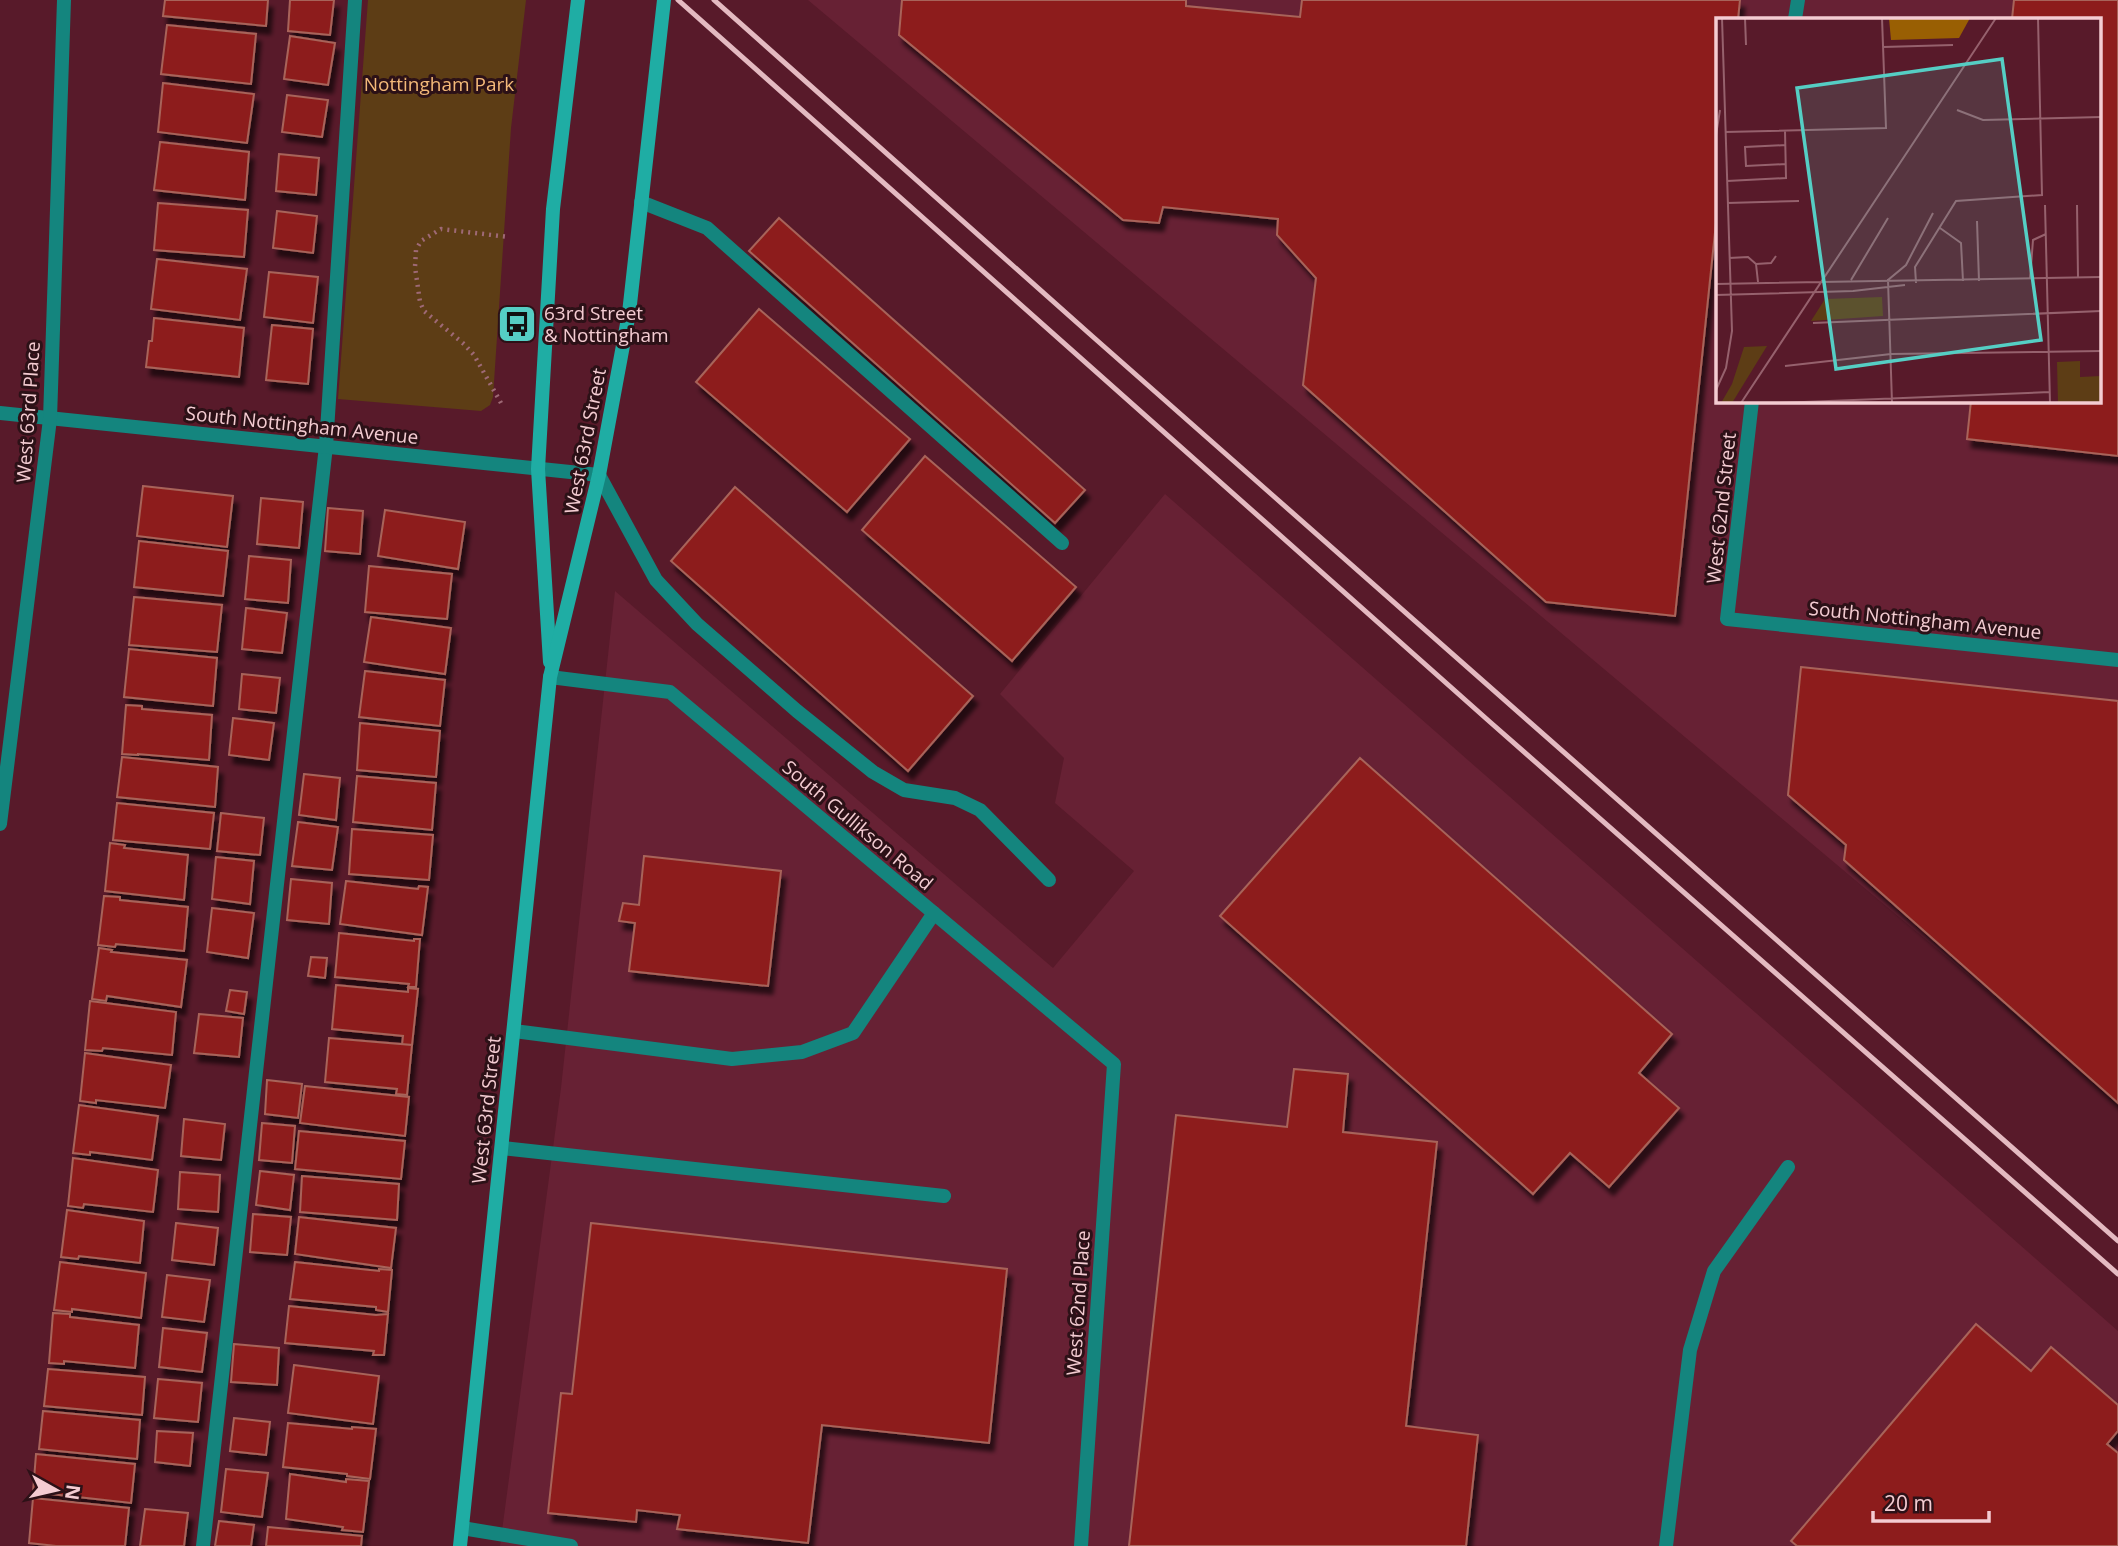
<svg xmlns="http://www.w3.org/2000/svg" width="2118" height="1546" viewBox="0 0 2118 1546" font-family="'Open Sans',sans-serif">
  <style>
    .built { fill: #672134; fill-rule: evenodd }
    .green { fill: #5d3d15 }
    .building { fill: #8d1f1a; stroke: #a8635a; stroke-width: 2; filter: url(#shadow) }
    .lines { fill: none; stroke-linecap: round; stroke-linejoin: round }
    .path { stroke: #9e6975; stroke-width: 4.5; stroke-dasharray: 2 5; stroke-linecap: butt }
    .lane { stroke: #14857e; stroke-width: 14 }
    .street { stroke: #14857e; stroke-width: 14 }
    .secondary { stroke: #1fada4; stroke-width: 14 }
    .rail { stroke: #e4bac1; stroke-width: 5 }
    .labels { text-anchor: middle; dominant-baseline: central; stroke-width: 6; stroke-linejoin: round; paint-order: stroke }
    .park-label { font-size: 19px; fill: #f4b979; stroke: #2c1117 }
    .poi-label { font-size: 19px; fill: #f4ccd2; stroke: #2c1117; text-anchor: start }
    .street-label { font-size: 19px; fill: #f4ccd2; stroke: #2c1117 }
    .inset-road { fill: none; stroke: #96616d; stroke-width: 2 }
    .view { fill: #55cec4; fill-opacity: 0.15; stroke: #55cec4; stroke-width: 3.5 }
    .inset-edge { fill: none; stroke: #f4ccd2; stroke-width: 3.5 }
  </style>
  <defs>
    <filter id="shadow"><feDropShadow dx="4.5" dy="8" stdDeviation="2" flood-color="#0009"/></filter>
  </defs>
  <rect width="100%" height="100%" fill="#581a2a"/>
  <!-- built -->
  <g class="built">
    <path d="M808 0H2118V1101ZM1717 19H2099V401H1717Z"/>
    <path d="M1165 494 2118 1331V1546H500L561 1088 615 591 1053 968 1134 871 1055 803 1064 758 1000 694Z"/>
  </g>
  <!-- green -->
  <path class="green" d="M368 0H526L511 128 493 397 490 405 481 411 338 399Z"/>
  <!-- building -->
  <g class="building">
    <path d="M165 0H268L266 26 163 16Z"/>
    <path d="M290 0H334L330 35 288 31Z"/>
    <path d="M902 0H1186V6L1300 17 1302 0H1740L1738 19H1717V213L1675 616 1546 602 1303 385 1316 278 1277 235 1278 219 1163 207 1159 223 1123 220 899 35Z"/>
    <path d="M2014 0H2118V456L1967 439 1971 401H2099V19H2012Z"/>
    <path d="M167 25 256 34 251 84 161 74Z"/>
    <path d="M290 36 335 43 328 85 284 79Z"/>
    <path d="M163 83 254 94 247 143 158 132Z"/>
    <path d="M287 95 328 100 322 137 282 132Z"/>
    <path d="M160 142 249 152 245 200 154 190Z"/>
    <path d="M279 154 319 158 316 195 276 191Z"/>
    <path d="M158 203 248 210 244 257 154 250Z"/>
    <path d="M277 211 317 216 313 253 273 248Z"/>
    <path d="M779 218 1085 490 1055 523 749 251Z"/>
    <path d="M157 259 247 269 240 320 151 309Z"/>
    <path d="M269 272 318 277 313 323 264 317Z"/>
    <path d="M759 309 910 439 847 512 696 382Z"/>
    <path d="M154 318 244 328 239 377 146 367 149 341H152Z"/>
    <path d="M272 325 313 329 308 384 266 380Z"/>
    <path d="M925 456 1076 587 1012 661 862 530Z"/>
    <path d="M143 486 233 496 227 547 137 536Z"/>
    <path d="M735 487 973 696 908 771 671 561Z"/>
    <path d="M261 498 303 502 299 548 257 544Z"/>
    <path d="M328 508 363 511 360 554 325 551Z"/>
    <path d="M385 510 465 522 458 569 378 556Z"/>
    <path d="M139 541 228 551 223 596 134 587Z"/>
    <path d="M249 556 291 560 288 603 245 599Z"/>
    <path d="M369 566 452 574 447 619 365 612Z"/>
    <path d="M134 597 222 605 217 652 129 645Z"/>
    <path d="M246 608 287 613 282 653 242 649Z"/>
    <path d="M371 617 451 628 445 674 364 662Z"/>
    <path d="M129 649 217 658 213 706 124 697Z"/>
    <path d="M1801 667 2118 701V1103L1844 860 1846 845 1788 795Z"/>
    <path d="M365 671 445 680 440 726 359 717Z"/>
    <path d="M242 674 280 678 276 713 239 709Z"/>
    <path d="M126 705 142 706V709L212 715 209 760 138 754V755L122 754Z"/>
    <path d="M233 718 274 723 269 760 229 755Z"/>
    <path d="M360 723 440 731 436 777 357 770Z"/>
    <path d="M122 757 218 767 215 807 117 797Z"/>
    <path d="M1360 758 1672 1034 1639 1073 1679 1108 1609 1187 1570 1153 1533 1194 1220 916Z"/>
    <path d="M304 774 340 778 336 820 299 815Z"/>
    <path d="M357 776 436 783 432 830 353 822Z"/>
    <path d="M117 803 214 813 210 849 113 840Z"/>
    <path d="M221 813 264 818 260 855 217 851Z"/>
    <path d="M298 822 338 827 332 870 292 866Z"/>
    <path d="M352 829 433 835 429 880 349 874Z"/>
    <path d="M110 843 125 845 124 848 188 855 184 900 105 891Z"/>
    <path d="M644 856 781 871 768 986 629 971 635 923 619 921 623 903 639 905Z"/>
    <path d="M216 857 254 861 250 904 212 899Z"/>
    <path d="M291 879 332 883 329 924 287 920Z"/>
    <path d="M346 881 418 889 419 886 428 887 422 935 340 924Z"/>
    <path d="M104 896 120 897V900L188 907 184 951 116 944 115 947 98 945Z"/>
    <path d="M212 908 254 913 248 958 207 952Z"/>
    <path d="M339 933 414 941V939H420L416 987H408L409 984 335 977Z"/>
    <path d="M99 948 112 950 111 952 187 960 181 1007 107 996 106 1001 92 999Z"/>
    <path d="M311 957 327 958 325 978 308 976Z"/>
    <path d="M336 985 408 992V988L418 989 412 1045H402L403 1036 332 1029Z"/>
    <path d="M230 990 247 992 244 1014 226 1011Z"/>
    <path d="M90 1001 176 1012 172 1055 103 1048 102 1051 85 1050Z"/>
    <path d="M199 1014 243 1018 239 1057 194 1053Z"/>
    <path d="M329 1038 412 1045 407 1095 396 1094 397 1089 325 1082Z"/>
    <path d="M85 1053 171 1065 165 1108 96 1100V1103L80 1101Z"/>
    <path d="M1294 1069 1348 1074 1343 1132 1437 1142 1406 1426 1478 1435 1466 1546H1129L1176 1115 1287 1127Z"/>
    <path d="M267 1080 302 1084 298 1118 265 1114Z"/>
    <path d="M305 1086 409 1097 405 1136 300 1123Z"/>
    <path d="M79 1105 158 1116 152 1160 90 1152V1155L73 1153Z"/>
    <path d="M184 1119 225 1124 221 1160 181 1156Z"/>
    <path d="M262 1123 295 1126 292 1163 259 1160Z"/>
    <path d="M299 1131 405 1141 401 1179 295 1169Z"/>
    <path d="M73 1158 158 1170 153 1212 84 1204 83 1208 68 1206Z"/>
    <path d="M260 1171 294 1175 290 1210 256 1205Z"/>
    <path d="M180 1172 220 1175 218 1212 178 1209Z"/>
    <path d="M302 1176 399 1184 397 1220 300 1212Z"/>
    <path d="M67 1210 144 1221 140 1263 79 1256 78 1259 61 1257Z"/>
    <path d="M253 1214 291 1217 287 1255 250 1252Z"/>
    <path d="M299 1217 396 1228 391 1268 295 1254Z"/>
    <path d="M176 1223 218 1228 214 1265 172 1260Z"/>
    <path d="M591 1223 1007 1269 989 1443 822 1425 808 1543 677 1529 680 1515 637 1510 636 1522 548 1513 561 1393 572 1394Z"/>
    <path d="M60 1262 146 1273 141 1318 72 1309V1312L54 1310Z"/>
    <path d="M295 1262 379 1271V1269L392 1270 388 1312 376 1310V1307L290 1299Z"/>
    <path d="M167 1275 210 1280 204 1322 162 1317Z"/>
    <path d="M289 1306 376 1315 388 1314 384 1355H373L374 1351 285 1343Z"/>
    <path d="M53 1313 70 1314V1317L139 1325 135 1368 64 1361V1364L49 1363Z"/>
    <path d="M1976 1324 2031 1371 2051 1347 2118 1405V1431L2107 1444 2118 1453V1546H1797L1791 1541Z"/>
    <path d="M163 1328 207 1333 202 1372 159 1367Z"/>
    <path d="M234 1344 279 1348 277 1385 231 1382Z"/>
    <path d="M294 1365 379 1376 373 1424 288 1413Z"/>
    <path d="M48 1369 145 1377 142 1415 44 1406Z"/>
    <path d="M158 1379 202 1383 198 1422 154 1418Z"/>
    <path d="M43 1411 140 1420 137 1459 39 1449Z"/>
    <path d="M234 1418 270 1422 266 1455 230 1451Z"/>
    <path d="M288 1423 352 1429V1427L376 1429 370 1479 347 1476V1474L283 1467Z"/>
    <path d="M157 1431 193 1433 190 1466 155 1462Z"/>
    <path d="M36 1454 135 1464 131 1503 33 1492Z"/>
    <path d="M226 1469 268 1473 262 1517 221 1512Z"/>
    <path d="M290 1474 346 1482V1479L369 1481 363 1532 342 1530 343 1527 286 1519Z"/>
    <path d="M33 1498 129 1508 125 1546H56L29 1543Z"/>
    <path d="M145 1509 188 1513 184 1546H140Z"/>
    <path d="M219 1521 254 1525 251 1546H215Z"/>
    <path d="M268 1527 362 1536 361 1546H266Z"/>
  </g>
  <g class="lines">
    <!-- path -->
    <path class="path" d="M501 403 474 355 464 344 424 311 420 302 415 267 416 250 421 241 441 229 509 237"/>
    <!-- lane -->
    <g class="lane">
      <path d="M641 202 707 228 1062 543"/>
      <path d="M599 475 656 580 697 624 797 711 873 772 904 790 955 798 980 810 1049 880"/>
      <path d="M514 1031 732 1059 802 1052 853 1033 934 913"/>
      <path d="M502 1148 944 1196"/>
      <path d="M462 1528 571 1546"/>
      <path d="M203 1546 326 446 355 0"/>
      <path d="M1666 1546 1690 1350 1714 1271 1788 1167"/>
    </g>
    <!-- street -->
    <g class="street">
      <path d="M1795 19 1798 0"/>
      <path d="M1752 401 1727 619 2118 660"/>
      <path d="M0 413 599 475"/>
      <path d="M550 677 670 692 1114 1064 1081 1546"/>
      <path d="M0 824 50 419 64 0"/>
    </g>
    <!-- secondary -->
    <g class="secondary">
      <path d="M550 662 538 469 553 209 578 0"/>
      <path d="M460 1546 550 677 599 475 629 313 664 0"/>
    </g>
    <!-- rail -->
    <g class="rail">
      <path d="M678 0 1490 722 2118 1274"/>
      <path d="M714 0 1092 336 2118 1241"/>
    </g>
  </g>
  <!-- icons -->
  <defs>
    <g id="bus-square" transform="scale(2.0125)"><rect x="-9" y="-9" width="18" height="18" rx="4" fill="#55cec4" stroke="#2c1117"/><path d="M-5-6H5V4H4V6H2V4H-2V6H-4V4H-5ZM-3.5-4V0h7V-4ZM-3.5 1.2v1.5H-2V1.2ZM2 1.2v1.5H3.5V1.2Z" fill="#111"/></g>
  </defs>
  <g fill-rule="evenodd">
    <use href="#bus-square" x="517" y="324"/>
  </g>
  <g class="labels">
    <!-- park labels -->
    <g class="park-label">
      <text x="439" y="84">Nottingham Park</text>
    </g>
    <!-- poi labels -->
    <g class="poi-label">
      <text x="544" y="313">63rd Street<tspan x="544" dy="22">&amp; Nottingham</tspan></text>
    </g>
    <!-- street labels -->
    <g class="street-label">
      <text transform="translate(28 412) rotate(-86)">West 63rd Place</text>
      <text transform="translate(302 425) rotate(6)">South Nottingham Avenue</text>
      <text transform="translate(585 441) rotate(-79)">West 63rd Street</text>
      <text transform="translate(1721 508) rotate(-84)">West 62nd Street</text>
      <text transform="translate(1925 620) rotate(6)">South Nottingham Avenue</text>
      <text transform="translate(858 825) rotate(40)">South Gullikson Road</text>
      <text transform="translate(486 1110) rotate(-84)">West 63rd Street</text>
      <text transform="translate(1078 1303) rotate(-86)">West 62nd Place</text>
    </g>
  </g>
  <!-- overview -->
  <g transform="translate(1716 18)">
    <rect width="385" height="385" fill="#581a2a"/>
    <path d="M166 279 167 298 95 303 109 281ZM51 328 16 385H5L16 366 28 329ZM364 343V359L385 358V385H342L341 344Z" fill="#5d3d15"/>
    <path d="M173 0H254L243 20 175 22Z" fill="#995f03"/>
    <path class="inset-road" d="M29 0 30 27M167 29 237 27M241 92 267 102 385 99M9 114 170 110 166 0M0 117 4 92M70 127 29 129 30 148 70 146M11 163 70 160 69 113M11 185 83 183M329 187 334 385M361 187 362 259M261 203 263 263M224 210 245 225 247 263M13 240 32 239 40 246 42 264M40 246 55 245 60 238M314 261 317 222 330 216M135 262 172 200M200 265 199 249 240 183 326 177 322 0M0 266 385 259M0 277 137 273 189 267M97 305 385 293M69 348 175 336 385 333M0 372 10 350 16 313 6 0M25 385 280 0M63 385 334 374M176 385 172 262 190 247 217 195"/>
    <path class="view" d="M286 41 325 322 120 351 81 70Z"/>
    <rect width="385" height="385" class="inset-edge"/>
  </g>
  <!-- north arrow -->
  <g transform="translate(56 1490) rotate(98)" stroke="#2c1117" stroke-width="5" paint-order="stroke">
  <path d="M0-5L12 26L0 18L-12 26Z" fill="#f4ccd2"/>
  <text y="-10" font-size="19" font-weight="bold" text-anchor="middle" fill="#f4ccd2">N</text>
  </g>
  <!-- scale -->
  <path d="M1873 1511v10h116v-10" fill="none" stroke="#f4ccd2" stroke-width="3.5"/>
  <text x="1884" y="1511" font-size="21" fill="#f4ccd2" stroke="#2c1117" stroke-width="5" paint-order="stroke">20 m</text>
</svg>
